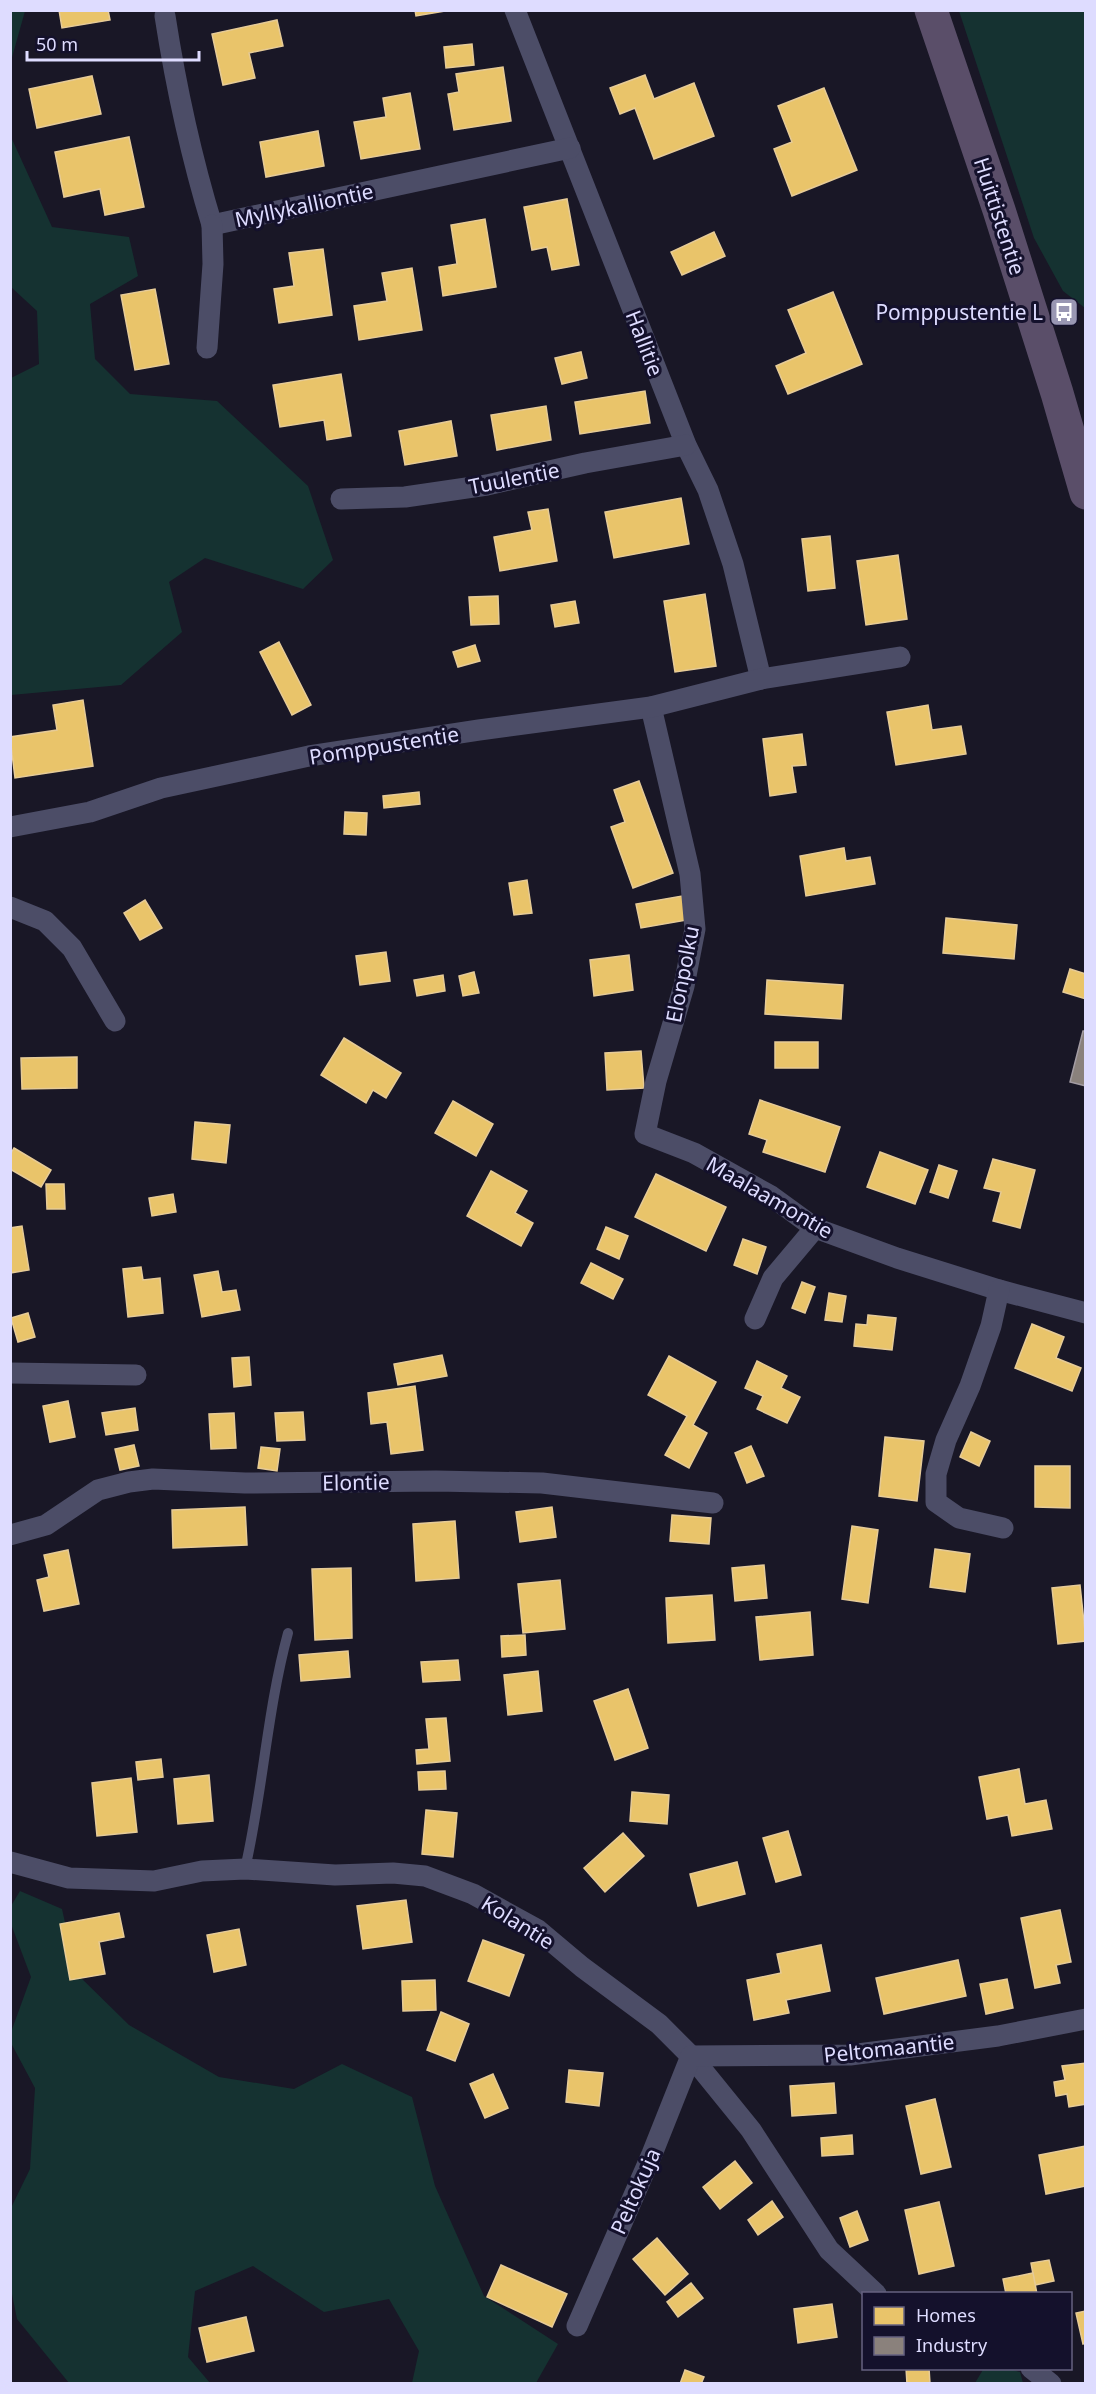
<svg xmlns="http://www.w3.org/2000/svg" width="1096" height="2394" viewBox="0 0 1096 2394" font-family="'Noto Sans',sans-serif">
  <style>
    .green { fill: #153231 }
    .homes { fill: #e9c46a; stroke: #e6cb97; stroke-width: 1.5 }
    .industry { fill: #8a817c; stroke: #a39ca3; stroke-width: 1.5 }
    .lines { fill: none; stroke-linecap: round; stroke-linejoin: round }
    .service { stroke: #4c4d67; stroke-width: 10 }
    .minor { stroke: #4c4d67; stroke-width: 21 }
    .trunk { stroke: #5a4e69; stroke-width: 33 }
    .labels { text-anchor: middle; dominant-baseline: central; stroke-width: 6; stroke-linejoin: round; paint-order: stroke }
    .street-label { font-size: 21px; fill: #dedcff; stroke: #14112c }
    .poi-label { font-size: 21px; fill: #dedcff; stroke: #14112c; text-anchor: end }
  </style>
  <rect width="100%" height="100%" fill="#191726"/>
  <!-- green -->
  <g class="green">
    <path d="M11 10 25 11 11 61 10 11Z"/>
    <path d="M959 11H1085V308L1063 291 1034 238Z"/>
    <path d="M11 137 52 227 129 237 138 276 90 304 95 359 130 394 217 401 308 486 333 560 303 589 205 558 169 582 182 632 121 685 11 695V378L39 364 37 311 11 287Z"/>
    <path d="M20 1891 62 1909 76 1973 129 2025 219 2077 294 2089 342 2064 412 2097 435 2186 484 2296 558 2344 536 2383H412L419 2351 389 2299 324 2312 253 2266 195 2291 188 2357 210 2383H69L17 2319 11 2289V2208L30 2169 35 2088 11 2043 10 2035 31 1977 11 1924V1906Z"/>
    <path d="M984 2368 1009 2369 1020 2372 1023 2383H975Z"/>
  </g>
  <!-- homes -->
  <g class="homes">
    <path d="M59 10H108L110 20 62 28Z"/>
    <path d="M415 10H451L416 16Z"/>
    <path d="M277 20 283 46 249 53 255 78 223 85 212 34Z"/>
    <path d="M472 44 474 65 446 68 444 47Z"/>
    <path d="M503 67 511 121 454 130 448 94 459 92 456 74Z"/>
    <path d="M645 75 654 99 694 83 714 136 654 159 635 108 620 114 610 88Z"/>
    <path d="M92 76 101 114 37 128 29 89Z"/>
    <path d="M824 88 857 170 792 196 774 149 792 142 778 106Z"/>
    <path d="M410 93 420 149 361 159 354 122 386 117 383 98Z"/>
    <path d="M318 131 324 166 266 177 260 142Z"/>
    <path d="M129 137 144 207 105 215 100 189 64 197 55 152Z"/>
    <path d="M567 199 579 265 552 270 547 247 532 250 524 207Z"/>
    <path d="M485 219 496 287 443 296 439 267 457 264 451 225Z"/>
    <path d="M714 232 725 256 682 275 671 252Z"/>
    <path d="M323 249 332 315 279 323 274 289 294 286 289 253Z"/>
    <path d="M412 268 422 330 359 340 354 306 387 301 382 273Z"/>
    <path d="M155 289 169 364 135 370 121 295Z"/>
    <path d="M833 292 862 364 788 394 776 366 806 353 788 310Z"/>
    <path d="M581 352 587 378 562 384 555 358Z"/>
    <path d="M341 374 351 436 327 440 324 420 280 427 273 385Z"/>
    <path d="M645 391 650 423 580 434 575 402Z"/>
    <path d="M546 406 551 440 497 450 491 415Z"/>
    <path d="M451 421 457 456 405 465 399 431Z"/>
    <path d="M681 498 689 544 614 558 605 512Z"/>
    <path d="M548 509 557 561 500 571 494 537 532 530 528 512Z"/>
    <path d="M830 536 835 588 808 591 802 539Z"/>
    <path d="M898 555 907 619 866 625 857 561Z"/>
    <path d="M705 594 716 666 675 672 664 601Z"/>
    <path d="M498 596 499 624 471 625 469 597Z"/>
    <path d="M575 601 579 623 555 627 551 605Z"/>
    <path d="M279 642 311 705 292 715 260 652Z"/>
    <path d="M475 645 480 661 458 667 453 652Z"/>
    <path d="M83 700 93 766 15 778 10 737 57 730 53 705Z"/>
    <path d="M928 705 932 730 961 726 966 754 896 765 887 712Z"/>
    <path d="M802 734 806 765 792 766 796 792 770 796 763 739Z"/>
    <path d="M639 781 673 873 633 888 611 827 625 822 614 790Z"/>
    <path d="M419 792 420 804 384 808 383 796Z"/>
    <path d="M345 812 367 813 366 835 344 834Z"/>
    <path d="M844 848 846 861 870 857 875 884 806 896 800 856Z"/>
    <path d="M527 880 532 913 514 915 509 883Z"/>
    <path d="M682 896 687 920 641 928 636 904Z"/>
    <path d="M145 900 162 928 140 940 124 913Z"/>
    <path d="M946 918 1017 925 1014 959 943 953Z"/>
    <path d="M386 952 390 981 360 985 356 956Z"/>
    <path d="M629 955 633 990 594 996 590 960Z"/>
    <path d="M1070 969 1086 974V999L1063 992Z"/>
    <path d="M474 972 479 993 463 996 459 976Z"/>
    <path d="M443 975 445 991 417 996 414 980Z"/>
    <path d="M767 980 843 985 841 1019 765 1014Z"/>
    <path d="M344 1038 401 1073 386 1098 373 1090 366 1103 321 1075Z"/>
    <rect x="775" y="1042" width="43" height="26"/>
    <path d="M641 1051 644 1088 607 1090 605 1053Z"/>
    <path d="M77 1057V1088L22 1089 21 1058Z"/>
    <path d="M760 1100 840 1127 825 1172 763 1152 767 1140 749 1134Z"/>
    <path d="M453 1101 493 1124 476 1156 435 1133Z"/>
    <path d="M195 1122 230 1125 226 1163 192 1159Z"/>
    <path d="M14 1148 51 1170 41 1187 10 1169V1155Z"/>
    <path d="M880 1152 928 1170 915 1204 867 1187Z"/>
    <path d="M993 1159 1035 1170 1020 1228 993 1221 1001 1192 984 1188Z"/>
    <path d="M939 1165 957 1171 948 1198 930 1192Z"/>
    <path d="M491 1171 527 1191 515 1213 533 1223 521 1246 467 1216Z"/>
    <path d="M656 1174 726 1207 706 1251 635 1217Z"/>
    <path d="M46 1184H64L65 1209H47Z"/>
    <path d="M173 1194 176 1212 152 1216 149 1198Z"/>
    <path d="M22 1226 29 1270 10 1273V1228Z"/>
    <path d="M606 1227 628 1236 619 1259 597 1249Z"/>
    <path d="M743 1239 766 1247 757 1274 734 1265Z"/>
    <path d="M591 1263 623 1279 613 1299 581 1283Z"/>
    <path d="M141 1267 143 1280 160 1278 163 1313 128 1317 123 1269Z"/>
    <path d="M218 1271 222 1292 236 1290 240 1310 202 1317 194 1275Z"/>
    <path d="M802 1282 815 1287 805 1313 792 1308Z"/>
    <path d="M829 1293 846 1296 842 1322 825 1320Z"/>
    <path d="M28 1313 35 1337 18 1342 11 1318Z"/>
    <path d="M868 1315 896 1318 892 1350 854 1346 856 1324 867 1325Z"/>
    <path d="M1032 1324 1064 1337 1056 1358 1081 1368 1072 1391 1015 1368Z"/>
    <path d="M442 1355 447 1376 398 1385 394 1364Z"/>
    <path d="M669 1356 716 1382 693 1425 707 1433 689 1468 665 1455 687 1416 648 1395Z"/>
    <path d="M249 1357 251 1385 234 1387 232 1358Z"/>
    <path d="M757 1361 787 1376 781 1388 800 1397 787 1423 757 1409 763 1396 745 1388Z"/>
    <path d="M415 1386 423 1450 391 1454 387 1422 371 1424 368 1393Z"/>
    <path d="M68 1401 75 1437 50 1442 43 1406Z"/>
    <path d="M135 1408 138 1430 106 1435 102 1413Z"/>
    <path d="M303 1412 305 1440 277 1441 275 1413Z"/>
    <path d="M234 1413 236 1448 211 1449 209 1414Z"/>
    <path d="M971 1432 990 1441 979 1466 960 1457Z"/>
    <path d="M885 1437 924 1441 917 1501 879 1496Z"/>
    <path d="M134 1445 139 1466 120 1470 115 1449Z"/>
    <path d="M751 1446 764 1476 747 1483 735 1453Z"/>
    <path d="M261 1447 280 1449 277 1471 258 1468Z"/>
    <path d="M1035 1466H1070V1508L1035 1507Z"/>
    <path d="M245 1507 247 1545 173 1548 172 1510Z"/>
    <path d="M552 1507 556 1537 520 1542 516 1512Z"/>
    <path d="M672 1515 711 1518 709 1544 670 1541Z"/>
    <path d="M455 1521 459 1578 416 1581 413 1524Z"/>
    <path d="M852 1526 878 1530 868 1603 842 1599Z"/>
    <path d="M935 1549 970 1554 965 1592 930 1587Z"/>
    <path d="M68 1550 79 1604 44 1611 37 1580 49 1577 44 1555Z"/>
    <path d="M764 1565 767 1598 735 1601 732 1568Z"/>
    <path d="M351 1568 352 1638 315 1640 312 1569Z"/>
    <path d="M560 1580 565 1629 523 1633 518 1584Z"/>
    <path d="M1080 1585 1086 1641 1058 1644 1052 1588Z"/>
    <path d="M712 1595 715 1640 668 1643 666 1598Z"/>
    <path d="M810 1612 813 1655 760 1660 756 1617Z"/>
    <path d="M525 1635 526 1655 502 1657 501 1636Z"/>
    <path d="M348 1651 350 1677 301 1681 299 1655Z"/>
    <path d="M458 1660 460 1680 423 1682 421 1662Z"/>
    <path d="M538 1671 542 1711 508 1715 504 1675Z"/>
    <path d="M628 1689 648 1748 615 1760 594 1701Z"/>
    <path d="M446 1718 450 1761 417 1764 416 1750 429 1749 426 1719Z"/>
    <path d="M161 1759 163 1777 138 1780 136 1762Z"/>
    <path d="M1019 1769 1025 1804 1046 1800 1052 1829 1012 1836 1008 1815 987 1819 979 1777Z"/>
    <path d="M445 1771 446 1789 419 1790 418 1772Z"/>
    <path d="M209 1775 213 1821 178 1824 174 1779Z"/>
    <path d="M131 1778 137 1832 97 1836 92 1783Z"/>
    <path d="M632 1792 669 1795 667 1824 630 1821Z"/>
    <path d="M426 1810 457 1813 453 1857 422 1854Z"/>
    <path d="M788 1831 801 1875 776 1882 763 1838Z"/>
    <path d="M623 1833 644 1856 605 1892 584 1868Z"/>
    <path d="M737 1862 745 1894 698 1906 690 1874Z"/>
    <path d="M406 1900 412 1942 363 1949 357 1906Z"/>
    <path d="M1060 1910 1071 1962 1056 1965 1060 1983 1035 1988 1021 1918Z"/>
    <path d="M119 1913 124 1937 99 1942 105 1974 70 1980 60 1924Z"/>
    <path d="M239 1929 246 1965 214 1972 207 1935Z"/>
    <path d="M483 1940 524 1955 509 1996 468 1981Z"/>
    <path d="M821 1945 830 1991 786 2000 789 2013 754 2020 747 1980 781 1973 777 1954Z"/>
    <path d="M958 1960 966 1996 884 2014 876 1978Z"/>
    <path d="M1007 1979 1013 2008 986 2014 980 1984Z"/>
    <path d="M435 1980 436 2010 403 2011 402 1981Z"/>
    <path d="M441 2012 469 2024 455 2061 427 2050Z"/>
    <path d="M1086 2063V2104L1069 2107 1067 2094 1056 2096 1054 2082 1065 2080 1062 2066Z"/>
    <path d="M569 2070 603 2073 599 2106 566 2102Z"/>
    <path d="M493 2074 508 2108 485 2118 470 2084Z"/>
    <path d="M834 2083 836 2113 792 2116 790 2086Z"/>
    <path d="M935 2099 951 2167 921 2174 906 2106Z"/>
    <path d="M852 2135 853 2154 822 2156 821 2138Z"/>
    <path d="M1086 2146V2186L1046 2194 1039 2155Z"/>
    <path d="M735 2161 752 2183 720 2209 703 2187Z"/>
    <path d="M772 2201 783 2217 758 2235 748 2220Z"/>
    <path d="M939 2202 954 2266 919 2274 905 2210Z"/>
    <path d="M857 2211 868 2240 850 2247 840 2218Z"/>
    <path d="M657 2238 688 2274 665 2295 633 2259Z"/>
    <path d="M1049 2260 1054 2281 1035 2285 1031 2263Z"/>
    <path d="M501 2265 567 2294 552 2327 487 2297Z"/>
    <path d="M1033 2273 1037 2294H1006L1003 2279Z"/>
    <path d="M691 2283 703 2298 678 2317 667 2302Z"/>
    <path d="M832 2304 837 2337 798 2343 794 2309Z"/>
    <path d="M1086 2311V2343L1083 2344 1076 2313Z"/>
    <path d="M246 2317 254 2351 207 2362 199 2328Z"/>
    <path d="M906 2368H929L930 2384H907Z"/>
    <path d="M685 2370 704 2377 701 2384H680Z"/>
  </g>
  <!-- industry -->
  <path class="industry" d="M1083 1031H1086V1086L1070 1082Z"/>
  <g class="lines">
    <!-- service -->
    <path class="service" d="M245 1869C263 1791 267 1710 288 1633"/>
    <!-- minor -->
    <g class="minor">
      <path d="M515 10 686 445 708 490 733 564 761 679"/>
      <path d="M165 16C176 87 191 156 212 225L570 148"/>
      <path d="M207 348 213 264 212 225"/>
      <path d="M341 499 405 497 487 485 585 463 686 445"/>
      <path d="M651 707 690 874 695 929 684 986 656 1081 645 1134 694 1153 771 1196 815 1228 897 1258 999 1290 1086 1313"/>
      <path d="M10 827 90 812 161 788 309 756 479 730 651 707 761 679 900 657"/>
      <path d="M10 907 45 921 72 948 115 1021"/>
      <path d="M999 1290 991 1326 970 1386 946 1440 936 1474V1502L959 1518 1003 1528"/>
      <path d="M755 1319 773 1278 815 1228"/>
      <path d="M10 1373 136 1375"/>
      <path d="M10 1535 46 1525 98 1490 129 1482 153 1479 245 1483 436 1481 542 1483 713 1503"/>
      <path d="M10 1862 69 1878 154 1881 202 1871 245 1869 335 1875 393 1873 425 1876 473 1894 538 1930 582 1967 659 2024 691 2056 751 2130 829 2250 876 2294"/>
      <path d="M577 2326 652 2154 691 2056 850 2055 998 2036 1086 2019"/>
      <path d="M1031 2368 1051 2384"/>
    </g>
    <!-- trunk -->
    <path class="trunk" d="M931 10 999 210 1057 393 1086 493"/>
  </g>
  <!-- icons -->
  <defs>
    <g id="bus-square" transform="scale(1.5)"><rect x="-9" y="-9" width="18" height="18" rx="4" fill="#9997b3" stroke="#14112c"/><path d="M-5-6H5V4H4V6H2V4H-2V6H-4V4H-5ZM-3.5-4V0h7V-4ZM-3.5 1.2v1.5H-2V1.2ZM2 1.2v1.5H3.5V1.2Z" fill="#fff"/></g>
  </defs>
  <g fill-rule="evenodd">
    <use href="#bus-square" x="1064" y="312"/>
  </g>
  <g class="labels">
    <!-- street labels -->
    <g class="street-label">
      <text transform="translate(304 205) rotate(-12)">Myllykalliontie</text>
      <text transform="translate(1000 216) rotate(72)">Huittistentie</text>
      <text transform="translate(645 343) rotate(69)">Hallitie</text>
      <text transform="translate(514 478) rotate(-11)">Tuulentie</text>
      <text transform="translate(384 745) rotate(-9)">Pomppustentie</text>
      <text transform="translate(682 974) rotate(-79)">Elonpolku</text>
      <text transform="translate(770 1197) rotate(30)">Maalaamontie</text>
      <text transform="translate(356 1482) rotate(-1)">Elontie</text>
      <text transform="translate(518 1922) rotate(32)">Kolantie</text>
      <text transform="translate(889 2048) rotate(-6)">Peltomaantie</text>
      <text transform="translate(635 2191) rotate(-66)">Peltokuja</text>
    </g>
    <!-- poi labels -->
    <g class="poi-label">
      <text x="1043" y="312">Pomppustentie L</text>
    </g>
  </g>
  <!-- border -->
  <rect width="1096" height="2394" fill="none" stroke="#dedcff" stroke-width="24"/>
  <!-- legend -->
  <rect x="862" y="2292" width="210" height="78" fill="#14112c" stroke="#656280" stroke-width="1.5"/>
  <rect x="874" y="2307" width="30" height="18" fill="#e9c46a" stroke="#656280" stroke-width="1.5"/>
  <text x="916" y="2322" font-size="18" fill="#dedcff">Homes</text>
  <rect x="874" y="2337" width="30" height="18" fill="#8a817c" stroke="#656280" stroke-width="1.5"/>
  <text x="916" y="2352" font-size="18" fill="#dedcff">Industry</text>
  <!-- scale -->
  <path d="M27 51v9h172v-9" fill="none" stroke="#dedcff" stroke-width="3"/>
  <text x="36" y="51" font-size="18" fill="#dedcff" stroke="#14112c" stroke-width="4.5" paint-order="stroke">50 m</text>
</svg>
